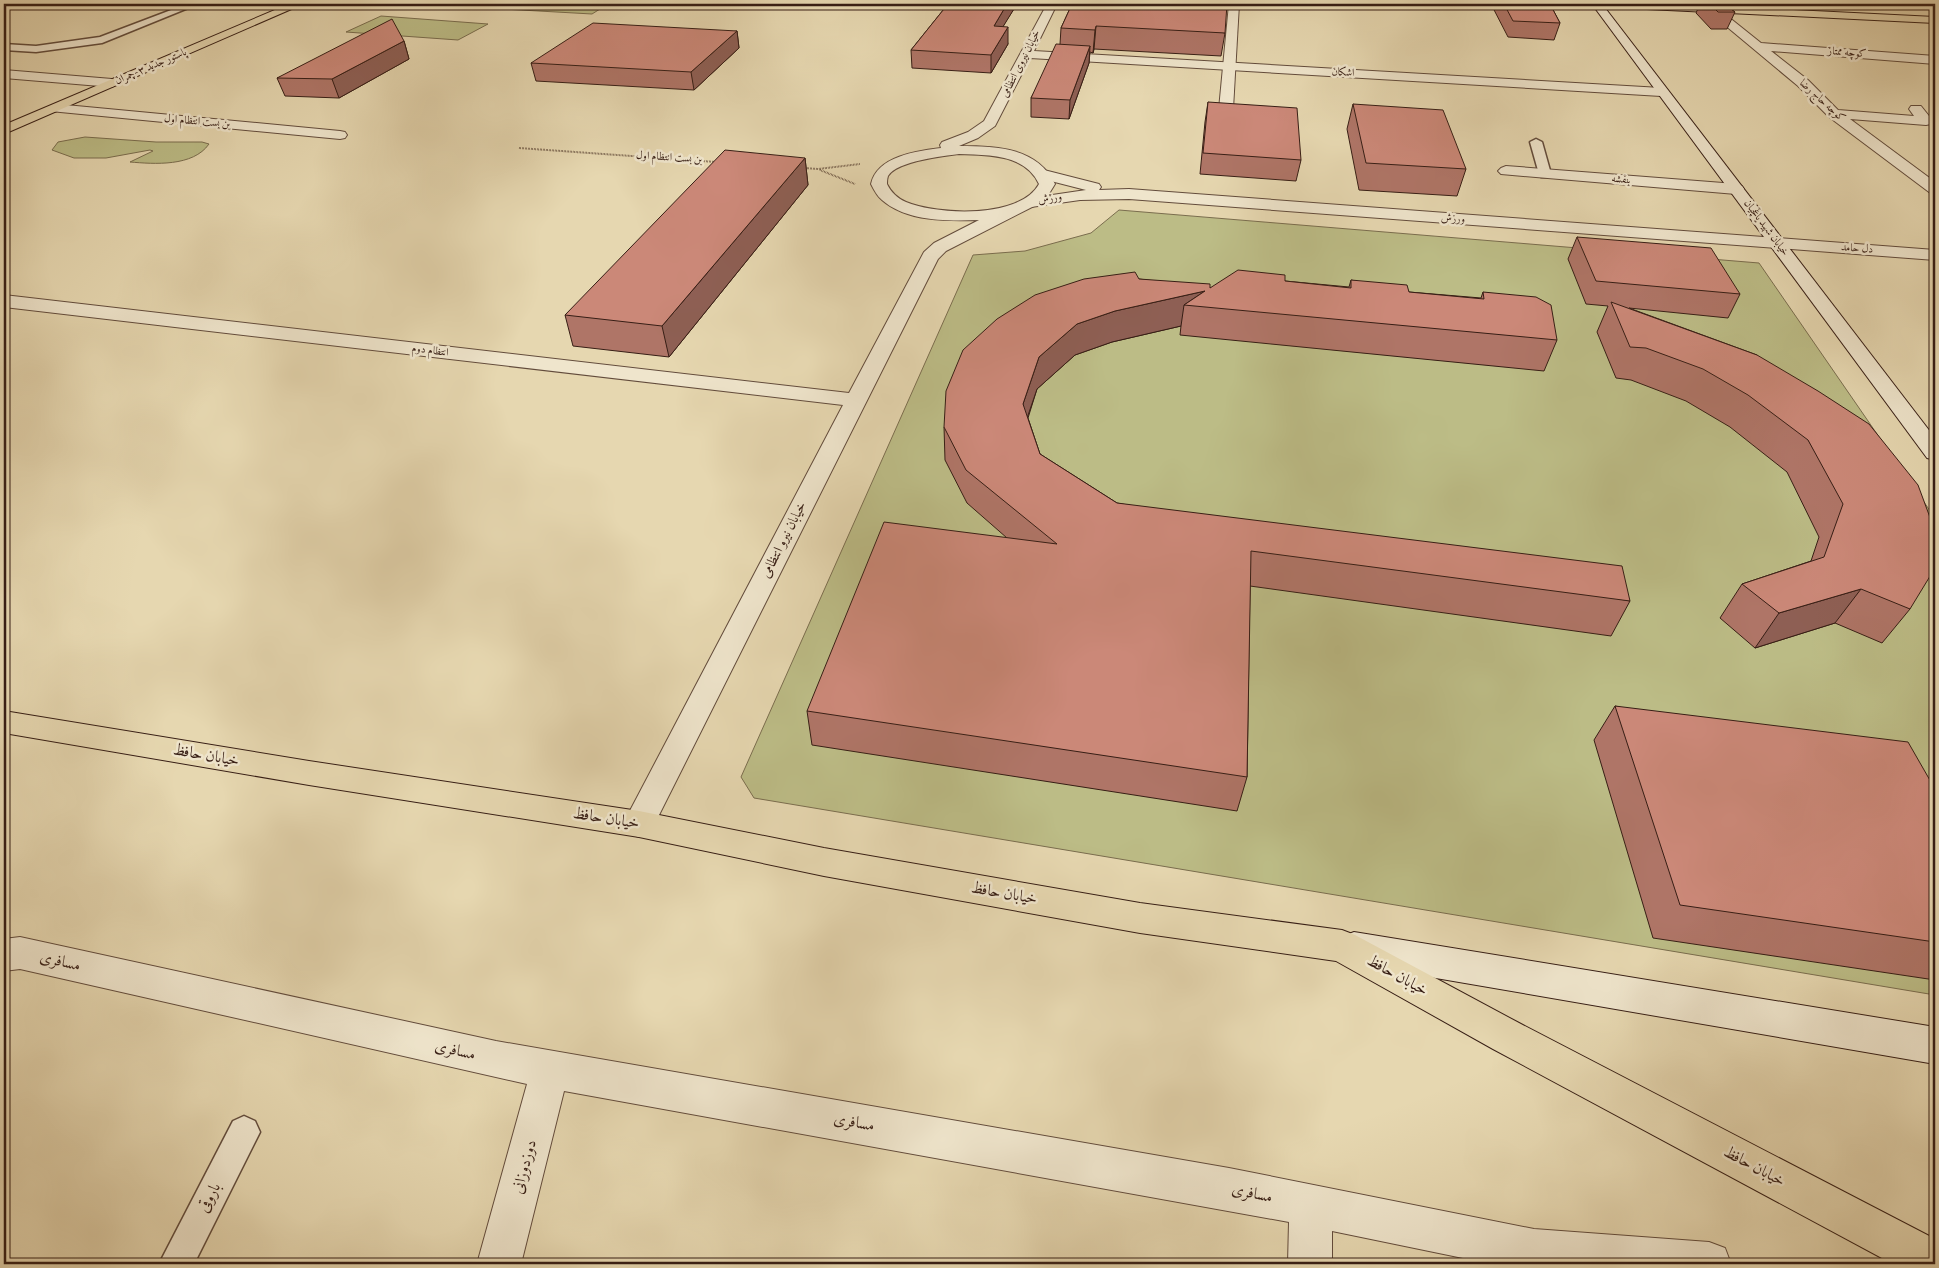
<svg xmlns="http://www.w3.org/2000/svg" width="1939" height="1268" viewBox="0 0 1939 1268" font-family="Vollkorn,Amiri,serif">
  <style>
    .green { fill: #bcbc86; stroke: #7a6d4e }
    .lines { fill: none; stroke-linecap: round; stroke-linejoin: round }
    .service-casing { stroke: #634c3c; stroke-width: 3 }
    .minor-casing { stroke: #634c3c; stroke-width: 2 }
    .tertiary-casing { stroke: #634c3c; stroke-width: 2 }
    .secondary-casing { stroke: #371e15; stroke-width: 2 }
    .primary-casing { stroke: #371e15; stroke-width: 2 }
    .path { stroke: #371e15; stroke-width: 2; stroke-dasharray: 0.5 1; stroke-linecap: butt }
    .service { fill: #efe5cc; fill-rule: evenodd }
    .minor { fill: #efe5cc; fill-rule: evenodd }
    .tertiary { fill: #efe5cc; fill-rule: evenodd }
    .secondary { fill: #efe5cc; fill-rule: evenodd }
    .primary { fill: #e6d7b0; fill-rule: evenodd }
    .wall { fill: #af7567; stroke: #371e15 }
    .shaded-wall { fill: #8e5f54; stroke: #371e15 }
    .building { fill: #cb8878; stroke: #371e15 }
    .labels { text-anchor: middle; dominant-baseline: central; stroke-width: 5; stroke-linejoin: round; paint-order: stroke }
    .far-street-label { font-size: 11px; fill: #371e15; stroke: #efe5cc }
    .street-label { font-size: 14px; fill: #371e15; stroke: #efe5cc }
    .near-street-label { font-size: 16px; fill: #371e15; stroke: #efe5cc }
  </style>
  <rect width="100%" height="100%" fill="#e6d7b0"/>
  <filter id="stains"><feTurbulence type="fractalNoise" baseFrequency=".004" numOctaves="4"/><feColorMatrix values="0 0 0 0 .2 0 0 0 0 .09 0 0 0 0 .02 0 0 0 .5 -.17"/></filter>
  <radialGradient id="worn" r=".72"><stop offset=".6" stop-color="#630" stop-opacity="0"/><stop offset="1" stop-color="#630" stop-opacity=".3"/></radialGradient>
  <!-- green -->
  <g class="green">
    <path d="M492 4H608L592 14 485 8Z"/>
    <path d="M381 16 488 24 458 40 346 32Z"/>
    <path d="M85 137 156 142H202L209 144C193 167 154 164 130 162L153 151 150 150 106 158H74L52 150 58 142Z"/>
    <path d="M1119 210 1759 263 1935 518V995L754 798 741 777 973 255 1025 251 1091 233Z"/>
  </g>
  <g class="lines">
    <!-- service casing -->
    <g class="service-casing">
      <g id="service">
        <path d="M187 4H198L102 43 36 52 4 50V44L36 46 100 37Z"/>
        <path d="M1536 139 1542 142 1551 174 1549 177H1541L1539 174 1530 142Z"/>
        <path d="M244 1116 255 1121 260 1132 194 1264H159L233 1121Z"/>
      </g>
    </g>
    <!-- minor casing -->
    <g class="minor-casing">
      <g id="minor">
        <path d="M1229 4H1239L1233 109 1226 113 1219 109Z"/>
        <path d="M1712 6 1716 7 1761 43 1935 56V64L1771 51 1808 80 1838 110 1914 116 1909 109 1911 106H1921L1933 121 1931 124 1926 125 1850 119 1935 182V194L1929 192 1829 117 1798 86 1708 11 1706 9Z"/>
        <path d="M4 70 112 79 119 83 112 87 4 78Z"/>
        <path d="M55 104 340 131 345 132 347 135 345 138 340 139 50 111 48 108Z"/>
        <path d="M1506 166 1736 184 1742 186 1744 189 1742 192 1736 194 1501 174 1498 171 1501 168Z"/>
        <path d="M1044 170 1099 184 1101 187 1099 190 1129 189 1935 250V260L1129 199 1080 200 1031 207 1025 205 1023 202 1025 199 1086 190 1039 178 1036 175 1039 172Z"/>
        <path d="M20 937 496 1041 1229 1168 1534 1229 1709 1242 1725 1248 1731 1264H1492L1332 1231V1264H1288L1289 1222 564 1091 521 1264H477L527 1084 20 969 4 971V939Z"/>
      </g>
    </g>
    <!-- tertiary casing -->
    <g class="tertiary-casing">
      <path id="tertiary" d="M1047 4H1057L1034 51 1661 88 1668 92 1661 96 1030 58 995 126 978 138 959 146C996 146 1037 147 1055 184L1047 197 1038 204 946 251 938 259 650 833 639 837 628 833 623 824 843 405 4 307V295L849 393 924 252 934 243 979 220C948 221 907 222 882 200 877 196 874 190 871 184 877 156 917 151 941 148L940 145 942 142 968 132 984 121ZM959 154C988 155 1025 154 1039 184 1020 219 937 215 906 202 897 198 891 192 887 184 887 182 887 179 888 176 897 161 943 156 959 154Z"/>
    </g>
    <!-- secondary casing -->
    <g class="secondary-casing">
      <g id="secondary">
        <path d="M1592 4H1602L1935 438V460L1927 458Z"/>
        <path d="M1354 932 1935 1027V1064L1354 964 1341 959 1336 948 1341 937Z"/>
      </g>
    </g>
    <!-- primary casing -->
    <g class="primary-casing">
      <g id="primary">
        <path d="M289 4H303L4 134V125Z"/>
        <path d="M1601 4H1669L1935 17V23L1606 7Z"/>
        <path d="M4 711 309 761 639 811 824 848 1140 903 1342 930 1355 935 1519 1023 1935 1239V1264H1893L1493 1049 1336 961 1140 933 824 876 639 837 309 785 4 733Z"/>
      </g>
    </g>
    <!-- path -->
    <g class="path">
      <path d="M519 148 716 162"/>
      <path d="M804 168 818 169 860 164"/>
      <path d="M820 170 855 184"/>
    </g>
    <!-- service -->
    <use href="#service" class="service"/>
    <!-- minor -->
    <use href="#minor" class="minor"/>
    <!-- tertiary -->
    <use href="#tertiary" class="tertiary"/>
    <!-- secondary -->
    <use href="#secondary" class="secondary"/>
    <!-- primary -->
    <use href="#primary" class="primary"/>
  </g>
  <!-- wall -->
  <g class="wall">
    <path d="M948 4H1017L1003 26 1008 44 991 73 912 68 911 50Z"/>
    <path d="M1072 4 1225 33 1221 56 1094 49 1093 53 1090 52 1089 63 1069 119 1031 117V98L1060 44 1061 28Z"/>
    <path d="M1491 4H1550L1560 23 1554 40 1508 37Z"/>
    <path d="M1700 4H1726V5H1725L1735 12 1727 29H1711L1696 13Z"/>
    <path d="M737 31 739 48 694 90 536 81 531 63Z"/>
    <path d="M404 41 409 59 339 98 285 96 277 78Z"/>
    <path d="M1208 102 1301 160 1296 181 1200 174 1205 122Z"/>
    <path d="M1353 104 1466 169 1457 196 1359 190 1347 129Z"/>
    <path d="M805 158 808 185 669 357 573 346 565 315Z"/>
    <path d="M1577 237 1740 294 1728 318 1629 308 1757 355 1910 609 1882 643 1835 623 1755 648 1720 618 1742 584 1811 561 1819 537 1787 472 1730 427 1686 401 1631 380 1616 378 1597 332 1608 306 1586 304 1568 259Z"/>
    <path d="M1139 279 1210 288 1285 281 1349 287 1351 280 1409 292 1481 298 1483 292 1557 340 1544 371 1180 335 1181 326 1112 342 1075 355 1037 389 1028 418 1040 454 1117 503 1630 601 1611 636 1250 586 1247 777 1237 811 812 745 807 711 1007 538 967 503 945 460 944 427Z"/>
    <path d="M1615 706 1935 789V980L1653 938 1594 740Z"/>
  </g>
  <!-- shaded-wall -->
  <g class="shaded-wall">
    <path d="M1007 4H1017L993 43 994 26Z"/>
    <path d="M1096 26 1094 49 1093 53 1095 30Z"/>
    <path d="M1008 27V44L991 73V55Z"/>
    <path d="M737 31 739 48 694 90 691 72Z"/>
    <path d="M404 41 409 59 339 98 332 79Z"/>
    <path d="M1090 46 1089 63 1069 119 1070 100Z"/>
    <path d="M805 158 808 185 669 357 662 326Z"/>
    <path d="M1205 291 1184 305 1181 326 1112 342 1075 355 1037 389 1021 436 1023 404 1039 357 1077 324 1115 311Z"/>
    <path d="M1861 589 1835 623 1755 648 1779 613Z"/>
  </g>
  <!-- building -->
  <g class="building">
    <path d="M948 4H1007L994 26 1008 27 991 55 911 50Z"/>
    <path d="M1072 4H1227L1225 33 1096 26 1095 30 1061 28Z"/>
    <path d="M1504 4H1550L1560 23 1513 21Z"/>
    <path d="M1710 4H1724L1735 12H1718Z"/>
    <path d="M392 19 404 41 332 79 277 78Z"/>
    <path d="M593 23 737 31 691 72 531 63Z"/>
    <path d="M1056 44 1090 46 1070 100 1031 98Z"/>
    <path d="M1208 102 1297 108 1301 160 1203 153Z"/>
    <path d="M1353 104 1443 110 1466 169 1366 163Z"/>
    <path d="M725 150 805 158 662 326 565 315Z"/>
    <path d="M1577 237 1711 248 1740 294 1596 281Z"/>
    <path d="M1238 270 1285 275V281L1351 288V280L1407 285 1409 292 1484 299 1483 292 1536 297 1551 305 1557 340 1184 305 1205 291 1115 311 1077 324 1039 357 1023 404 1040 454 1117 503 1622 566 1630 601 1251 551 1247 777 807 711 884 522 1057 544 966 470 944 427 946 391 963 350 997 319 1035 295 1084 279 1135 272 1139 279 1210 284V288Z"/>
    <path d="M1611 302 1757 355 1818 391 1869 424 1918 485 1935 531V568L1910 609 1861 589 1779 613 1742 584 1824 557 1843 504 1808 440 1748 395 1703 369 1646 348 1630 347Z"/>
    <path d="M1615 706 1908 742 1935 789V942L1680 905Z"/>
  </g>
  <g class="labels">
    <!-- far-street labels -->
    <g class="far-street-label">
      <text transform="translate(1847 53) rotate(5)">کوچه ممتاز</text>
      <text transform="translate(1021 64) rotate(-63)">خیابان نیروی انتظامی</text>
      <text transform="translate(151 67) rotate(-23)">پاستور جدید ۳-چمران</text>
      <text transform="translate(1343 73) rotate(3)">اشکان</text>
      <text transform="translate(1822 101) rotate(42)">کوچه حاج رضا</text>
      <text transform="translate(197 122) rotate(5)">بن بست انتظام اول</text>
      <text transform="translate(669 158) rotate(4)">بن بست انتظام اول</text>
      <text transform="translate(1621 180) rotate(5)">بنفشه</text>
      <text transform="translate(1050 199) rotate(-9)">ورزش</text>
      <text transform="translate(1453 219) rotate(4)">ورزش</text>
      <text transform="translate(1766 228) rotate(53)">خیابان شهید یاغچیان</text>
      <text transform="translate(1857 249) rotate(4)">دل حامد</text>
      <text transform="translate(430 351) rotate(7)">انتظام دوم</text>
    </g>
    <!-- street labels -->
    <g class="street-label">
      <text transform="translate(784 540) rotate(-63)">خیابان نیرو انتظامی</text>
    </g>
    <!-- near-street labels -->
    <g class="near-street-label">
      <text transform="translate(206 756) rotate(10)">خیابان حافظ</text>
      <text transform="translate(606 819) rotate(9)">خیابان حافظ</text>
      <text transform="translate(1004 894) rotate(10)">خیابان حافظ</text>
      <text transform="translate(60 962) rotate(13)">مسافری</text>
      <text transform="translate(1397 976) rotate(29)">خیابان حافظ</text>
      <text transform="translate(455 1051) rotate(13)">مسافری</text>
      <text transform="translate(854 1123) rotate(10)">مسافری</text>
      <text transform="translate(525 1167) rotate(-75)">دوزدوزانی</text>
      <text transform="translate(1754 1167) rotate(28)">خیابان حافظ</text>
      <text transform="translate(1252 1194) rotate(12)">مسافری</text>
      <text transform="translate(210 1198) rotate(-63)">باروقی</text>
    </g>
  </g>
  <!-- margin -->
  <rect width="1939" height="1268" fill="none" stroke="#e6d7b0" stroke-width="20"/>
  <rect x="5" y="5" width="1929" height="1258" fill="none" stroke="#371e15" stroke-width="2.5"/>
  <rect x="10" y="10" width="1919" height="1248" fill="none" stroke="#371e15"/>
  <rect width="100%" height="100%" filter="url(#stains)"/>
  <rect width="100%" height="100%" fill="url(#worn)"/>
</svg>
